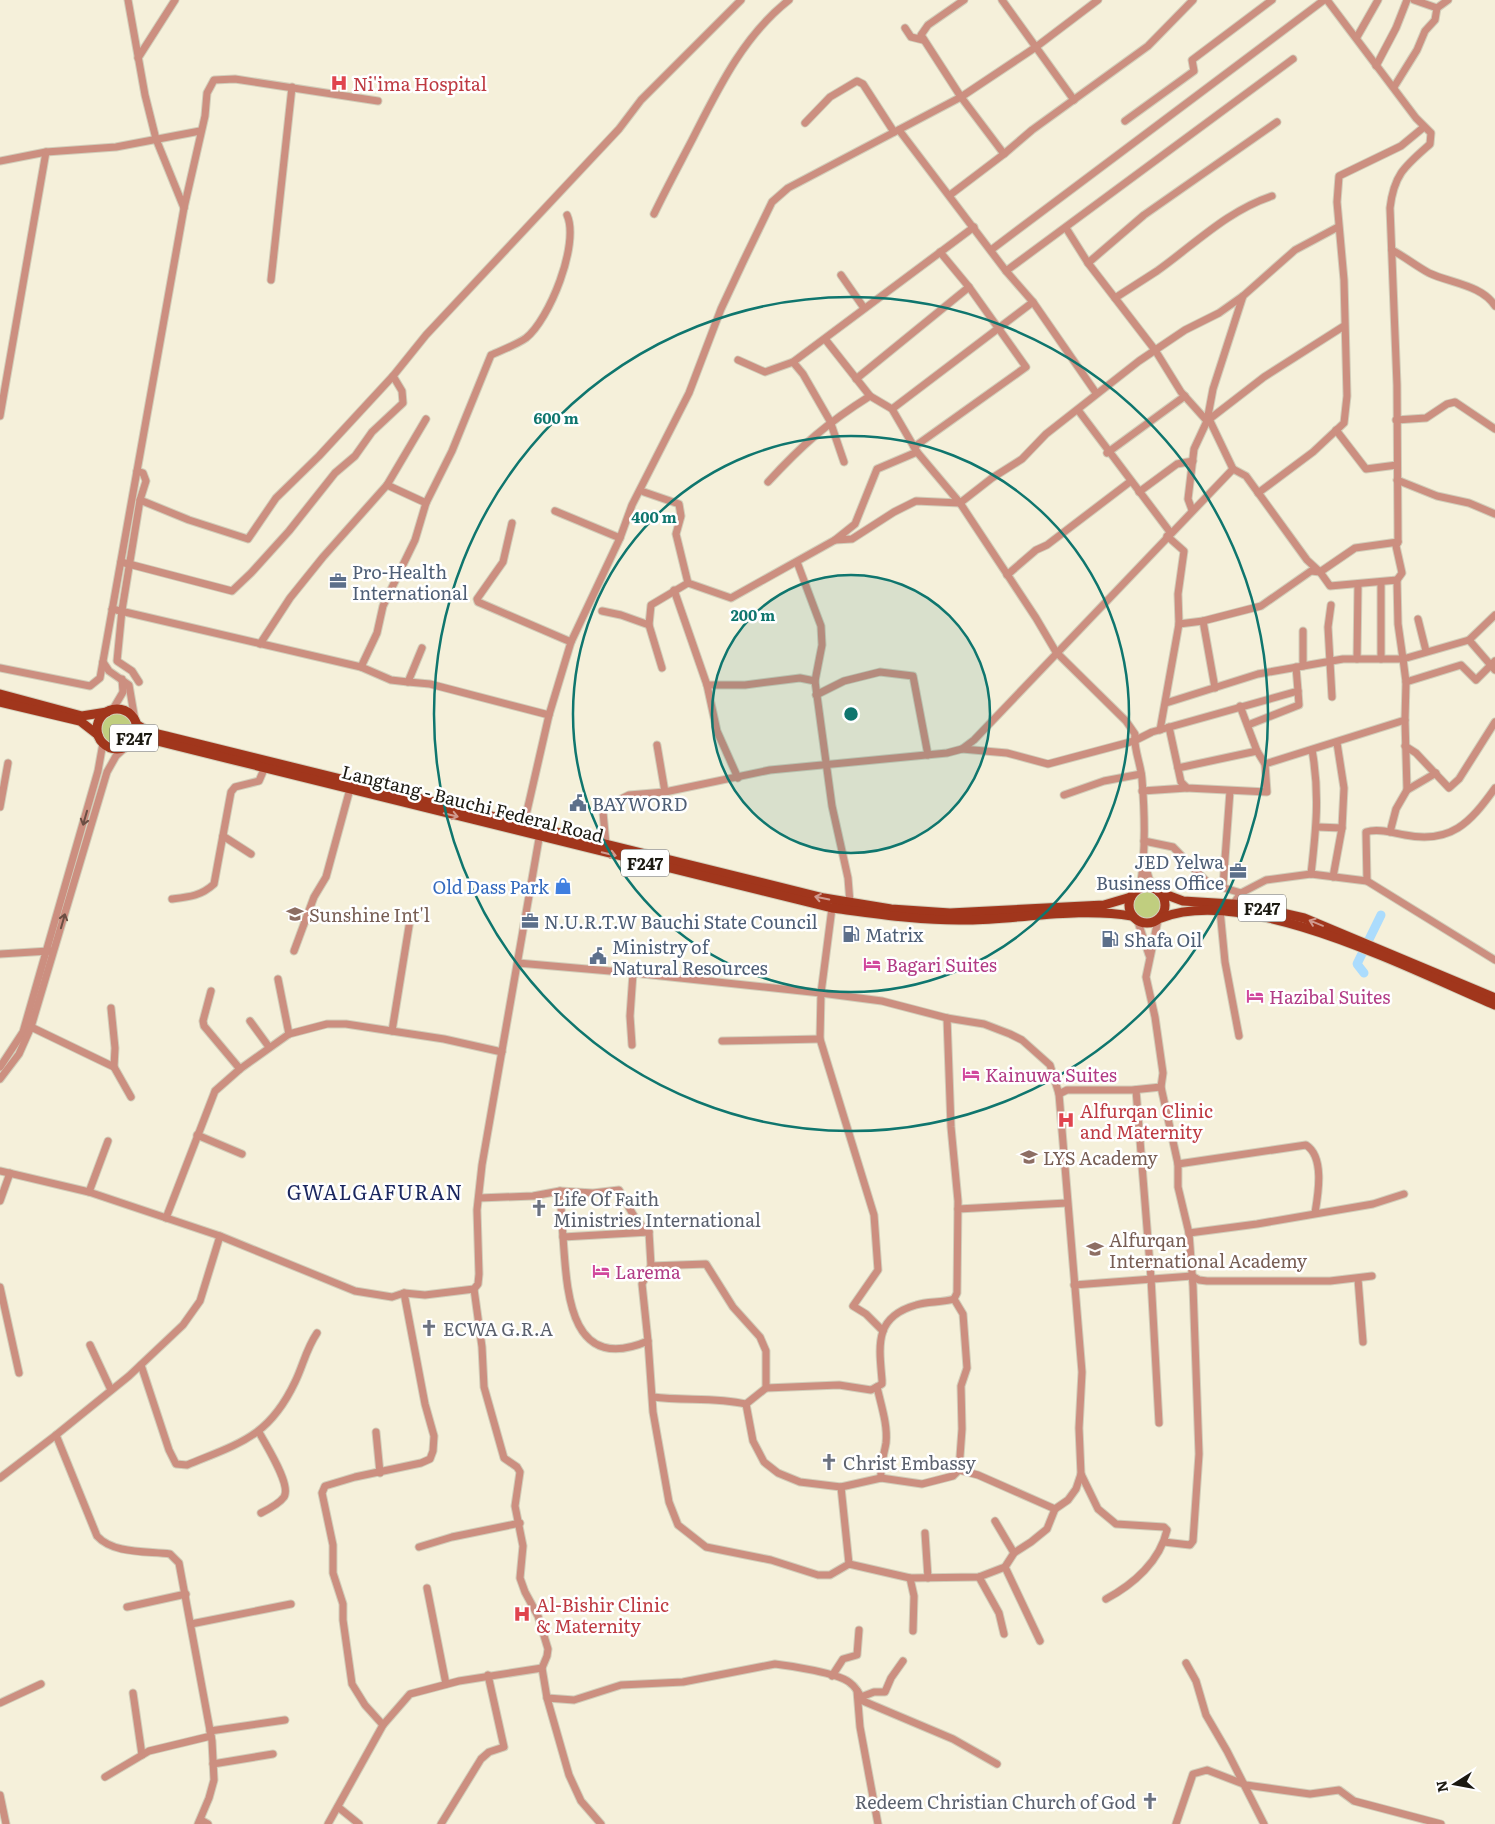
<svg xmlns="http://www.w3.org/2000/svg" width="1495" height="1824" viewBox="0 0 1495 1824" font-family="Literata,serif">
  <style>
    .green { fill: #c0ce7f }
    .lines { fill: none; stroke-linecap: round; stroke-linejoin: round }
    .river { stroke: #abdcfd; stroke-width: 9 }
    .minor-casing { stroke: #d2ceba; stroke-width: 9 }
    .major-casing { stroke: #d2ceba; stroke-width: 11 }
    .minor { stroke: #cc8f80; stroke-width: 7 }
    .major { stroke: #a1361c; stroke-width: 9 }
    .oneway { stroke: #d09a8e }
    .oneway2 { stroke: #6b4e43 }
    .ring { fill: none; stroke: #0f766e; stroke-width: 2.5 }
    .labels { text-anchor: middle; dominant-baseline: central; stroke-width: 5; stroke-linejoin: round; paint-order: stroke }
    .shield { fill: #fff; stroke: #5f5e58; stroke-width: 1 }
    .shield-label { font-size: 16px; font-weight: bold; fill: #1b1911 }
    .health-label { font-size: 18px; fill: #be3a42; stroke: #fff; text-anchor: start }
    .service-label { font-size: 18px; fill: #4e5e75; stroke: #fff; text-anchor: start }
    .street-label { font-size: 18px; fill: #1b1911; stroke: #fff }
    .shop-label { font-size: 18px; fill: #366cbe; stroke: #fff; text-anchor: end }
    .education-label { font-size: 18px; fill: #785e54; stroke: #fff; text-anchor: start }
    .hotel-label { font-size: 18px; fill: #b23c85; stroke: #fff; text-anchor: start }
    .worship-label { font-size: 18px; fill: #5b616d; stroke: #fff; text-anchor: start }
    .quarter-label { font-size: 20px; letter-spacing: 1px; fill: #1a265e; stroke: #fff }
    .centre { fill: #0f766e; stroke: #fff; stroke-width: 2.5 }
    .ring-label { font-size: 15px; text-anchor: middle; font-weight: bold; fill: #0f766e; stroke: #fff; stroke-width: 5; stroke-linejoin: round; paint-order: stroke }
  </style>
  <rect width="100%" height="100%" fill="#f5f0da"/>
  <!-- green -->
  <g class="green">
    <circle cx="117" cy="729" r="18"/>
    <circle cx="1147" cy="906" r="16"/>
  </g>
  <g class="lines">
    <!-- river -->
    <path class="river" d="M1364 973 1357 964 1381 915"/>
    <!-- minor casing -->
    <g class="minor-casing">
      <g id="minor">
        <path d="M128 0 145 95 156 139 184 208"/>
        <path d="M964 0 928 25 921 35 961 97 1004 154 1032 130 1148 46 1193 0"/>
        <path d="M1002 0 1074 100"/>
        <path d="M1437 8 1448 0"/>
        <path d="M905 28 911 37 923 40"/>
        <path d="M1357 37 1378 0"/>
        <path d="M138 58 175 0"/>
        <path d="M1376 66 1396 28 1407 0"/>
        <path d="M1394 87 1417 50 1425 31 1435 20 1437 8 1414 0"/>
        <path d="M1125 121 1194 71 1192 60 1272 0"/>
        <path d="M805 123 830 97 857 81 863 84 894 132"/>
        <path d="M899 130 1006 271 1033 302 1096 393"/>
        <path d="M0 161 46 152 116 147 200 131"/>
        <path d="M950 195 1004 154"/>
        <path d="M654 214C666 189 679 165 692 140 718 89 743 36 789 0"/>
        <path d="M1066 228 1088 263 1155 350 1181 392 1207 421 1264 377 1344 326"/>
        <path d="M991 250 1324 0"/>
        <path d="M1392 250C1405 257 1416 266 1429 273 1450 283 1482 285 1495 306"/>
        <path d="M1088 263 1144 215 1277 122"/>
        <path d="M1006 271 1293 59"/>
        <path d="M841 275 864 308"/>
        <path d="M271 280 292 87"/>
        <path d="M1115 298C1129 289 1143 280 1157 271 1195 244 1227 211 1272 196"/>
        <path d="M825 339 870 396"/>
        <path d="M738 360 765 372 793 362 803 374 830 421 844 462"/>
        <path d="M793 362 974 227"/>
        <path d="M856 379 969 287"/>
        <path d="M892 409 1033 302"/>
        <path d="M1078 410 1170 532"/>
        <path d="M0 416 46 152"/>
        <path d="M1396 420 1426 418 1447 404 1455 402 1495 429"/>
        <path d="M1210 421 1233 469"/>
        <path d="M1336 430 1366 469 1397 465"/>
        <path d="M914 447 1026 367 969 287 940 252"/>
        <path d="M1107 453 1185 396"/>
        <path d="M137 471 143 473 146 481 140 500 189 520 248 539 276 498 319 456 393 376 426 335 619 129 641 100 741 0"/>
        <path d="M1397 480 1437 496 1469 503 1495 514"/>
        <path d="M768 482C802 445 827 423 870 396L892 409 917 452 960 503 1036 618 1056 652 1126 721 1135 734C1133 748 1141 764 1142 779 1145 816 1146 853 1140 888"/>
        <path d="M644 492 679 504 681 516 676 534 688 583"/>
        <path d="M1139 492 1177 464 1193 461"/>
        <path d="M1258 493 1313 452 1344 423 1347 396 1344 280 1337 202 1339 176 1401 146 1424 127"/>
        <path d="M426 503 452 451 491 355C502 350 516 345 526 338 549 320 580 244 567 215"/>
        <path d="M1192 510 1188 499 1194 449 1207 421 1213 389 1243 296"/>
        <path d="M555 511 620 538"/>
        <path d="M512 523 503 562 477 599 478 602 571 642 549 715 524 824"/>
        <path d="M835 540 855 524 877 469 917 452"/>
        <path d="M121 562 232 591 251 573 289 531 335 473 355 456 372 432 403 403 402 391 393 376"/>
        <path d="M797 562 821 626 822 645 815 681 832 806 848 878 850 903"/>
        <path d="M1007 575 1036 550 1047 545 1131 481"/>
        <path d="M1397 580 1402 573 1396 546 1398 542"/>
        <path d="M674 590 707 685 717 731 738 778"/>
        <path d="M1331 605 1328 627 1332 697"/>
        <path d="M112 609 361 667 391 680 408 682 422 648"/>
        <path d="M602 611 621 615 649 625 651 605 688 583 731 598 835 540 852 539 894 512 916 501 960 503 992 478 1022 459 1046 434 1139 361 1185 330 1219 313 1243 296 1295 250 1338 227"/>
        <path d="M1418 619 1426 651"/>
        <path d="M1203 621 1215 688"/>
        <path d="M1179 624 1203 621 1261 606 1311 571 1320 572 1355 548 1398 542 1397 385 1390 208C1394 174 1405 166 1430 144L1431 133 1416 118 1327 0"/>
        <path d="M649 625 662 668"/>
        <path d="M1469 640 1495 615"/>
        <path d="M571 642 620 538 632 505 689 393 721 309 743 262 772 202 788 188 961 97 1036 47 1098 0"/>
        <path d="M260 644 290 598 323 557 387 485 426 419"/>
        <path d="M1357 659 1358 584"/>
        <path d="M1381 659V582"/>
        <path d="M103 662 109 671 129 685 135 720"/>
        <path d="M1303 666V631"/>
        <path d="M361 667 377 633 383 606 415 540 426 503 387 485"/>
        <path d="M0 668 90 686 100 678 184 208 205 116 207 93 214 80 235 79 378 101"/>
        <path d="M139 682 132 671 117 661 122 610 140 500"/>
        <path d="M408 682 430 684 549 715"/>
        <path d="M1406 682 1461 665 1476 680 1495 661"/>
        <path d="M707 685H745L800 678 815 681"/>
        <path d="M816 695 844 681 880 672 913 676 928 755"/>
        <path d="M1166 703 1258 674 1343 659H1403L1406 682 1405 720 1407 790 1396 809 1390 832"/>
        <path d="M113 709 123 692 122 679"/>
        <path d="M1248 725 1299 705 1298 691"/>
        <path d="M1169 727 1181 782 1187 788 1267 792 1265 764 1257 751 1240 706"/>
        <path d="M1160 730 1179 624 1178 594 1184 551 1167 536"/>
        <path d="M657 745 665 792"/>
        <path d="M1405 746 1416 753 1449 788 1459 779 1495 722"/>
        <path d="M962 749 1007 753 1048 764 1134 741 1152 732 1298 691 1296 667"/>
        <path d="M1265 764 1405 720"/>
        <path d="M1178 768 1257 751"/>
        <path d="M1407 790 1436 773"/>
        <path d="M1142 791 1187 788"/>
        <path d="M1064 795 1104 781 1141 774"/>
        <path d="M0 807 8 763"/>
        <path d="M1317 827 1342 828"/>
        <path d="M223 836 251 854"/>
        <path d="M1144 841 1173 847 1208 883 1241 893"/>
        <path d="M606 844 603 812 605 807 629 795 665 792 770 770 947 753 962 749 974 740 1233 469 1246 476 1307 560 1320 572 1330 586 1397 580 1398 624 1403 659 1469 640 1495 670"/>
        <path d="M1145 865 1152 888"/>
        <path d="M1311 874C1316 830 1320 794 1312 750"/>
        <path d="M1333 877 1342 828 1344 788 1337 743"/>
        <path d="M1367 881 1366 832C1378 828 1393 833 1405 835 1451 844 1470 823 1495 788"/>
        <path d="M1223 886 1230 791"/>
        <path d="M172 899C189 897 201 896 214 884L231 792 235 787 259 781 265 767"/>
        <path d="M1234 903 1241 893 1266 880 1311 874 1367 881 1495 960"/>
        <path d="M832 908 821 993 882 1001 947 1018 984 1024 1010 1034 1022 1040 1050 1065 1059 1094 1082 1372 1079 1428 1081 1474 1098 1509 1116 1524 1164 1527 1167 1530C1160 1561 1134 1584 1106 1599"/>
        <path d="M1220 910 1225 962 1239 1036"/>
        <path d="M1158 920 1146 977 1155 1017 1163 1073 1161 1087 1178 1164V1187L1189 1233 1193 1286 1199 1454 1193 1541 1190 1545 1164 1542"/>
        <path d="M1138 922 1149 955"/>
        <path d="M294 951 314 897 326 877 350 789"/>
        <path d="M0 954 49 951"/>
        <path d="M518 963 633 973 821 993 820 1039 874 1215 878 1270 853 1306 866 1314 883 1331"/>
        <path d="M278 979 289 1034"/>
        <path d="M211 991 203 1021 204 1026 240 1069"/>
        <path d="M111 1008 115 1048 114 1067"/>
        <path d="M250 1021 269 1047"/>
        <path d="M31 1027 114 1067 131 1097"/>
        <path d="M392 1031 410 920"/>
        <path d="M722 1041 820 1039"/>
        <path d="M632 1045 630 1016 633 973"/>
        <path d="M0 1067 23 1032 98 771 103 743"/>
        <path d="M0 1079 19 1054 31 1027 107 772 116 756 127 746"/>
        <path d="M1136 1090 1151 1278 1159 1423"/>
        <path d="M1059 1094 1067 1090H1132L1161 1087"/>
        <path d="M197 1135 242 1154"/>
        <path d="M1178 1164 1306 1145C1325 1157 1318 1195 1315 1213"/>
        <path d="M0 1171 89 1192 220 1236 355 1291 392 1297 404 1293 425 1295 474 1289 478 1284 479 1274 477 1210 482 1165 540 833"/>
        <path d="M560 1191 593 1193 619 1190C629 1205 634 1222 649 1232"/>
        <path d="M89 1192 108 1141"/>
        <path d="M479 1198 533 1196 560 1191 563 1237 649 1232 651 1266 706 1264 733 1307 760 1337 766 1351V1388L839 1385 871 1390 882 1384V1380C879 1345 874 1317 916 1305 928 1301 941 1303 954 1299L957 1293 958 1201 951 1127 947 1018"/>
        <path d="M0 1201 10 1173"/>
        <path d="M958 1209 1067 1203"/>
        <path d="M166 1218 215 1091 240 1069 289 1034 327 1024H346L444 1039 502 1052"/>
        <path d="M1189 1233 1257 1224 1373 1204 1404 1194"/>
        <path d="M563 1237C567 1289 568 1375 648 1341L642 1284 651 1266"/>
        <path d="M1358 1279 1363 1342"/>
        <path d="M1074 1285 1192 1276 1199 1280 1207 1281H1330L1372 1276"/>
        <path d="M0 1287 19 1373"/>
        <path d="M474 1289 482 1347 484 1387 504 1458 517 1467 520 1472 515 1506 523 1546 520 1578 525 1592 538 1616 548 1649 547 1656 542 1668 547 1698 569 1775 581 1801 601 1824"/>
        <path d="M648 1341 653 1412 669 1502 678 1525 706 1547 771 1560 818 1575H830L849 1564 910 1578 979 1577 1005 1567 1014 1553 1031 1542 1047 1529 1055 1509 1068 1500 1076 1489 1081 1474"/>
        <path d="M90 1345 111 1390"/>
        <path d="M141 1365 169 1450 176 1464 187 1465C240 1443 269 1437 295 1382 303 1366 306 1349 317 1333"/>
        <path d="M877 1387C881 1405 888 1425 886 1443 884 1455 880 1465 881 1478"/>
        <path d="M653 1397C684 1401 715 1397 746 1404L766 1388"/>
        <path d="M746 1404 753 1441 764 1462 778 1473 800 1482 841 1487 881 1478 922 1484 953 1476 959 1470 962 1429 961 1386 967 1368 963 1314 954 1299"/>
        <path d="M259 1432C265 1444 292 1485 284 1497 279 1504 269 1509 261 1513"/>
        <path d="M376 1432 380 1473"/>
        <path d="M56 1435 97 1536C113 1554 147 1551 170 1554L179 1563 212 1741 214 1780 209 1798 198 1824"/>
        <path d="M959 1470 978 1475 1055 1509"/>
        <path d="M0 1478 56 1435 129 1376 183 1325 200 1301 220 1236"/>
        <path d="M841 1487 849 1564"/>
        <path d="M995 1521 1014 1553"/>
        <path d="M925 1533 928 1578"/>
        <path d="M419 1547 452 1537 520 1523"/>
        <path d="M1005 1567 1040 1641"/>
        <path d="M979 1577 999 1613 1004 1634"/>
        <path d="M910 1578 914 1596 913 1631"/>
        <path d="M427 1588 446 1684"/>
        <path d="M127 1607 186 1594"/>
        <path d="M191 1624 291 1604"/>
        <path d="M1186 1663 1196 1681 1206 1715 1227 1751 1264 1824"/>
        <path d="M832 1676 843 1659 857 1655 859 1630"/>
        <path d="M857 1691 860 1727 878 1824"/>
        <path d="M133 1693 142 1755"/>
        <path d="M861 1697 874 1692H885L891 1678 903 1661"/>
        <path d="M547 1698 574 1700 621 1685 683 1682 775 1664C792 1666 837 1673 849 1682 856 1687 859 1693 863 1701L953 1739 997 1764"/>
        <path d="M0 1703 41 1684"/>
        <path d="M383 1725 365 1705 352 1684 343 1620V1604L333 1573V1545L322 1493 325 1486 355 1477 421 1463 430 1459 433 1451 434 1436 425 1404 404 1293"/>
        <path d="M210 1731 285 1720"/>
        <path d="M213 1764 273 1754"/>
        <path d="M105 1777 149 1751 211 1736"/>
        <path d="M0 1795 6 1824"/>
        <path d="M338 1807 359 1824"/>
        <path d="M201 1820 208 1824"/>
        <path d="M328 1824 383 1725 410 1694 459 1681 542 1668"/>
        <path d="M441 1824 481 1759 489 1752 504 1747 488 1675"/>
        <path d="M1176 1824 1193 1774 1207 1770 1246 1785 1310 1794 1339 1790 1354 1801 1441 1824"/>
      </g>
    </g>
    <!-- major casing -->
    <g class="major-casing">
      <g id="major">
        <path d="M0 694 82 716 107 712"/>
        <path d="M0 702 80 721 98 735"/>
        <circle cx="117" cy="729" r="20"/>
        <path d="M136 724 149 732 166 736 824 898 891 909 950 913 1104 905 1131 897"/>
        <path d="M133 741 153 740 832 908C877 914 922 921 968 920 1022 919 1079 907 1132 916"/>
        <circle cx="1147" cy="905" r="18"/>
        <path d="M1159 892 1183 901 1248 905 1304 918 1495 998"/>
        <path d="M1161 918C1247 884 1412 970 1495 1005"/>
      </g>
    </g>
    <!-- minor -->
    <use href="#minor" class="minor"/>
    <!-- major -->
    <use href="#major" class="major"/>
  </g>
  <!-- one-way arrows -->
  <defs><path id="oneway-shaft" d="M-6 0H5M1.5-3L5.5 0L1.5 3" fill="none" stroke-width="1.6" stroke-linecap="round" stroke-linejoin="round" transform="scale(1.25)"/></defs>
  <g class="oneway">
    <use href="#oneway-shaft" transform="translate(451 815) rotate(14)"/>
    <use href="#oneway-shaft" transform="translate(609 854) rotate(13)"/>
    <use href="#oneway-shaft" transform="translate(822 898) rotate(-168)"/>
    <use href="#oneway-shaft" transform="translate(1316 923) rotate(-158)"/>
  </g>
  <g class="oneway2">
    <use href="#oneway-shaft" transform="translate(85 818) rotate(106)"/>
    <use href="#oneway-shaft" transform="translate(63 921) rotate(-74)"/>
  </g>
  <!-- distance rings -->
  <circle cx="851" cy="714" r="139" fill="#0f766e" fill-opacity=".12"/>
  <g class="ring">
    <circle cx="851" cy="714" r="139"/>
    <circle cx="851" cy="714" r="278"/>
    <circle cx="851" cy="714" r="417"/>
  </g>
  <!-- icons -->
  <defs>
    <g id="hospital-bare" transform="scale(1.35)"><path d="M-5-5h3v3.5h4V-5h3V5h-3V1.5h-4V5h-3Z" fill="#e0444e" stroke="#fff" stroke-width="2.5" paint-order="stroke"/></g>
    <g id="office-bare" transform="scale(1.35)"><path d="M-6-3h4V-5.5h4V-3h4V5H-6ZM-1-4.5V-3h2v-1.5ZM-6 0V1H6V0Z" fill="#5c6f8a" stroke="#fff" stroke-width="2.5" paint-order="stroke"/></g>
    <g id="civic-bare" transform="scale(1.35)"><path d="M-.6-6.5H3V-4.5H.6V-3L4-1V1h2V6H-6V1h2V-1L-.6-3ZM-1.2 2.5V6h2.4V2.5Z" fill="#5c6f8a" stroke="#fff" stroke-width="2.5" paint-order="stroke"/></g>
    <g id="shop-bare" transform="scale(1.35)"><path d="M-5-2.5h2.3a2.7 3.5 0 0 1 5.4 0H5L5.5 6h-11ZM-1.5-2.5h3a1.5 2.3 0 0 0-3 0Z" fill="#3f7fe0" stroke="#fff" stroke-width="2.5" paint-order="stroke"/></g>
    <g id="school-bare" transform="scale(1.35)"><path d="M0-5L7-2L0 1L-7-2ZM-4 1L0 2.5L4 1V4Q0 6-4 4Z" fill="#8d6e63" stroke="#fff" stroke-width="2.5" paint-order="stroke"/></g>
    <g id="fuel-bare" transform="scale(1.35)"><path d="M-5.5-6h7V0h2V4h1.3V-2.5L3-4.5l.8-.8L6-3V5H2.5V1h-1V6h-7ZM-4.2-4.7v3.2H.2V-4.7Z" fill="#5c6f8a" stroke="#fff" stroke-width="2.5" paint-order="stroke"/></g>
    <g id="hotel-bare" transform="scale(1.35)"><path d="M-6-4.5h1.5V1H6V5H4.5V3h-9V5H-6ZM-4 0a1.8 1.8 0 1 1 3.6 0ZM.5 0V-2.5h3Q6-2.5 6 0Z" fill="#d1479c" stroke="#fff" stroke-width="2.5" paint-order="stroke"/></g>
    <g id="church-bare" transform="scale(1.35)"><path d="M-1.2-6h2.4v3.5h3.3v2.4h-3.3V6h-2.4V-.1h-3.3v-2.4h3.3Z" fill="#6b7280" stroke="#fff" stroke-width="2.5" paint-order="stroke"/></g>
  </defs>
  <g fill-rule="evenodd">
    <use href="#hospital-bare" x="339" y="83"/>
    <use href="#office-bare" x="338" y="581"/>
    <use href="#civic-bare" x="578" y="803"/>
    <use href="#office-bare" x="1238" y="871"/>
    <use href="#shop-bare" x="563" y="886"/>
    <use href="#school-bare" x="295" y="914"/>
    <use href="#office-bare" x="530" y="921"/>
    <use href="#fuel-bare" x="851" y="934"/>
    <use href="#fuel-bare" x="1110" y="939"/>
    <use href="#civic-bare" x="598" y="956"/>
    <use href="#hotel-bare" x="872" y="964"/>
    <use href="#hotel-bare" x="1255" y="996"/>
    <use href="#hotel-bare" x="971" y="1074"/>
    <use href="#hospital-bare" x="1066" y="1120"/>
    <use href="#school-bare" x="1029" y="1157"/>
    <use href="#church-bare" x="539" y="1208"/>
    <use href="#school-bare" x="1095" y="1249"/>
    <use href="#hotel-bare" x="601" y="1271"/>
    <use href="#church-bare" x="429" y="1328"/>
    <use href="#church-bare" x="829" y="1462"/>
    <use href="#hospital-bare" x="522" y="1614"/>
    <use href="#church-bare" x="1150" y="1801"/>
  </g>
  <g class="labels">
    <!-- shield labels -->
    <g class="shield">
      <rect x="110" y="724.5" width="48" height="27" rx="4"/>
      <rect x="621" y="849.5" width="48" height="27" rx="4"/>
      <rect x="1238" y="894.5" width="48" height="27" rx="4"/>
    </g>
    <g class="shield-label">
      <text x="134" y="738">F247</text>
      <text x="645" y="863">F247</text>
      <text x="1262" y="908">F247</text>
    </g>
    <!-- health labels -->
    <g class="health-label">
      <text x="353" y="83">Ni'ima Hospital</text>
      <text x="1080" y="1110">Alfurqan Clinic<tspan x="1080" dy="21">and Maternity</tspan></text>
      <text x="536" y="1604">Al-Bishir Clinic<tspan x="536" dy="21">&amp; Maternity</tspan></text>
    </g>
    <!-- service labels -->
    <g class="service-label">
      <text x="352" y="571">Pro-Health<tspan x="352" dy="21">International</tspan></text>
      <text x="592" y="803">BAYWORD</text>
      <text x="1224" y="861" text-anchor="end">JED Yelwa<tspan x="1224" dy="21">Business Office</tspan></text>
      <text x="544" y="921">N.U.R.T.W Bauchi State Council</text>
      <text x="865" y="934">Matrix</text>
      <text x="1124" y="939">Shafa Oil</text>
      <text x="612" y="946">Ministry of<tspan x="612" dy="21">Natural Resources</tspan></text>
    </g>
    <!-- street labels -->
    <g class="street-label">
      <text transform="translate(473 803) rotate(14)">Langtang - Bauchi Federal Road</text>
    </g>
    <!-- shop labels -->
    <g class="shop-label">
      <text x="549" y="886">Old Dass Park</text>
    </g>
    <!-- education labels -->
    <g class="education-label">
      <text x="309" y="914">Sunshine Int'l</text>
      <text x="1043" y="1157">LYS Academy</text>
      <text x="1109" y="1239">Alfurqan<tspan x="1109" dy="21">International Academy</tspan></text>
    </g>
    <!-- hotel labels -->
    <g class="hotel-label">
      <text x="886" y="964">Bagari Suites</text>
      <text x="1269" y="996">Hazibal Suites</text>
      <text x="985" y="1074">Kainuwa Suites</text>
      <text x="615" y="1271">Larema</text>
    </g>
    <!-- worship labels -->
    <g class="worship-label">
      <text x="553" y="1198">Life Of Faith<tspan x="553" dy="21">Ministries International</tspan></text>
      <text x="443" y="1328">ECWA G.R.A</text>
      <text x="843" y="1462">Christ Embassy</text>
      <text x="1136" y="1801" text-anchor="end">Redeem Christian Church of God</text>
    </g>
    <!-- quarter labels -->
    <g class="quarter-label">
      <text x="375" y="1191">GWALGAFURAN</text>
    </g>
  </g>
  <circle cx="851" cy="714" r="8" class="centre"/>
  <g class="ring-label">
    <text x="556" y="424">600 m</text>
    <text x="654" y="523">400 m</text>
    <text x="753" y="621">200 m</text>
  </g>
  <!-- north arrow -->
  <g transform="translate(1455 1784) rotate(259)" stroke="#ffffff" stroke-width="4" paint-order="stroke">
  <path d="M0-4L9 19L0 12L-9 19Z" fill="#1b1911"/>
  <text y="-8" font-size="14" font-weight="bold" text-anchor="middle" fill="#1b1911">N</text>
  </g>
</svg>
